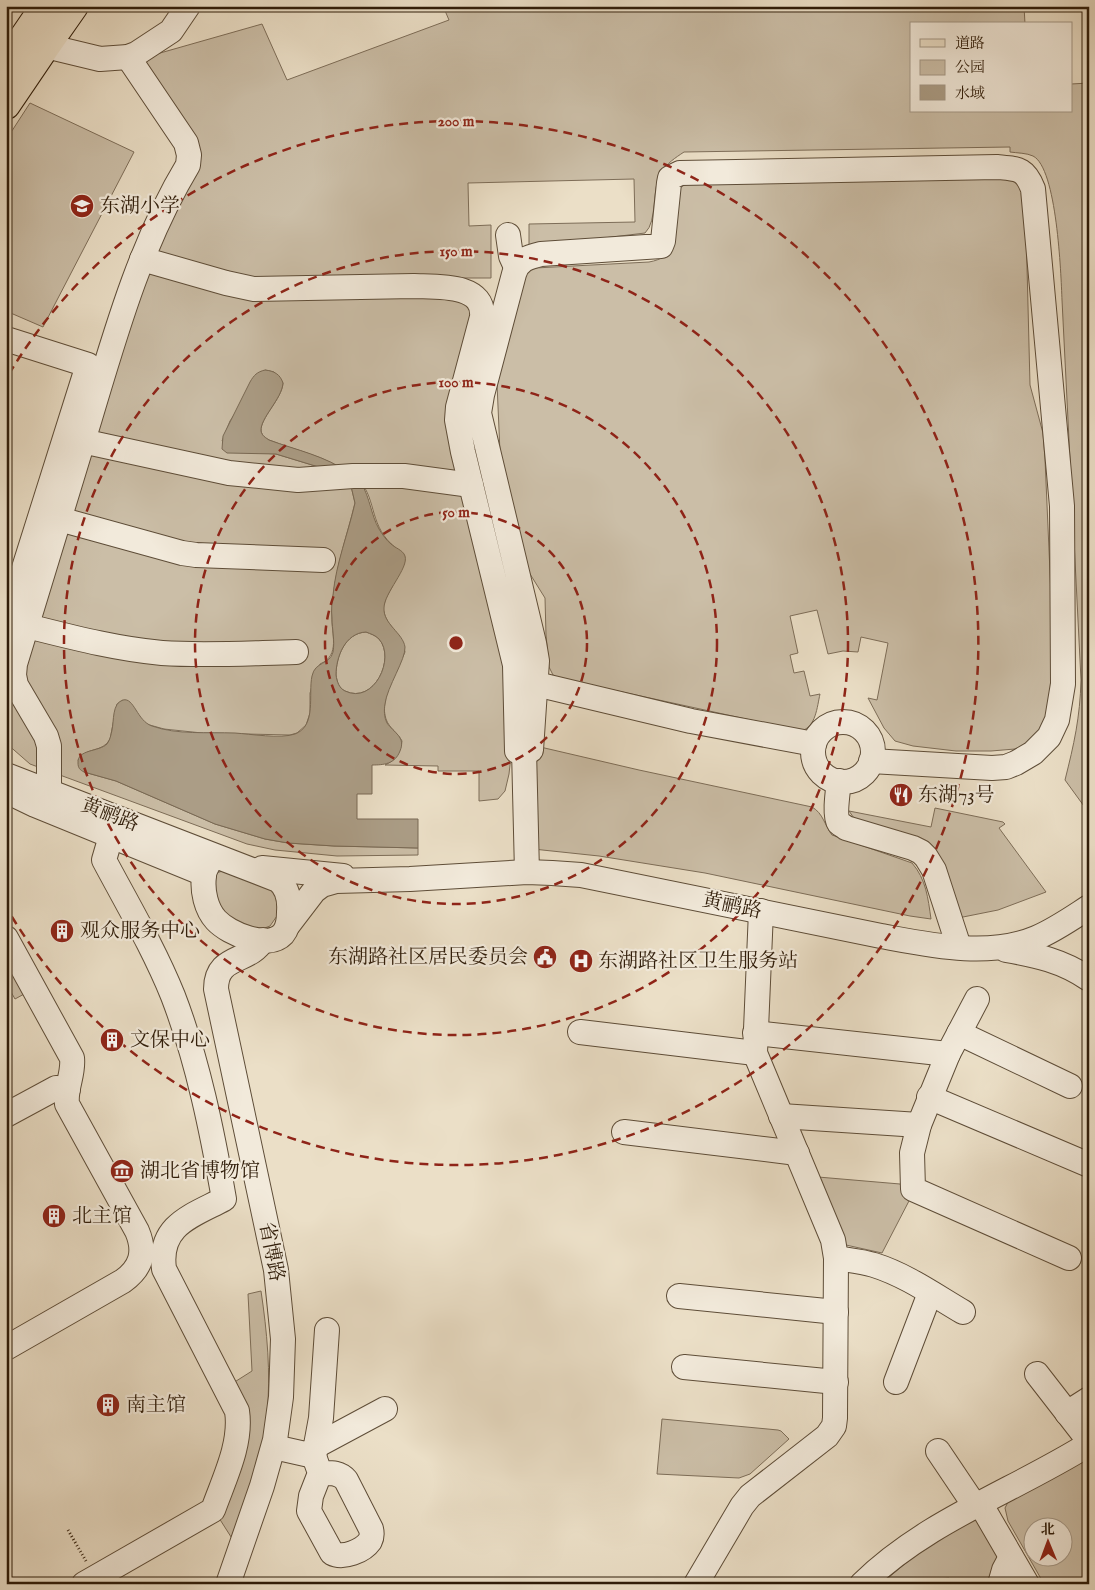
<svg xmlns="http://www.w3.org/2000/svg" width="1095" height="1590" viewBox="0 0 1095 1590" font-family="'IM FELL English','Noto Serif SC',serif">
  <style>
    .green { fill: #cbbea7; stroke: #7d6d58; fill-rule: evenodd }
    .water { fill: #ab9d86; stroke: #796954; fill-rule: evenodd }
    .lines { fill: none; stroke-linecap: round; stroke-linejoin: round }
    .minor-casing { stroke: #5e4d38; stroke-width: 26 }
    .major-casing { stroke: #2f1c09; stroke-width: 30 }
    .highway-casing { stroke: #2f1c09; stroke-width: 30 }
    .path { stroke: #2f1c09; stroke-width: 3; stroke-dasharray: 1 2.5; stroke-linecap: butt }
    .minor { stroke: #f2eadb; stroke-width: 24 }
    .major { stroke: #ebdfc7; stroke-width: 28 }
    .highway { stroke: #ebdfc7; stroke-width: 28 }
    .ring { fill: none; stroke: #8f2418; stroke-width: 2.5; stroke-dasharray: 9 6 }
    .labels { text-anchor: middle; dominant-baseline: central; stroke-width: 4.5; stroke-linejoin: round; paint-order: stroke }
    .poi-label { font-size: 20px; fill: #2f1c09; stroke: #f2eadb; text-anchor: start }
    .street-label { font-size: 20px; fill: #2f1c09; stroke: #f2eadb }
    .centre { fill: #8f2418; stroke: #f2eadb; stroke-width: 2.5 }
    .ring-label { font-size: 15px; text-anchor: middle; font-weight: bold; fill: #8f2418; stroke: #f2eadb; stroke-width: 4.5; stroke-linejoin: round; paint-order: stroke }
  </style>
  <rect width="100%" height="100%" fill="#ebdfc7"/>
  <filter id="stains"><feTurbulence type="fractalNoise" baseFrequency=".004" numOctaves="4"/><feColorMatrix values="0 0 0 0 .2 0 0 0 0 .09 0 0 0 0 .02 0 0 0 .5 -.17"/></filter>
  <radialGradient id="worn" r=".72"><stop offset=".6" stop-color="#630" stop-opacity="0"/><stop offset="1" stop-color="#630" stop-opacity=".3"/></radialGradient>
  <!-- green -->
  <g class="green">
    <path d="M443 6H1024L1025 24H911V111H1071V84L1089 83V813L1065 780C1074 744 1080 718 1081 680L1062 300C1061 274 1057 168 1033 156 1027 153 1017 153 1010 152V147L684 152C675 158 667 163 661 173 651 189 658 221 645 233L529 247V224L635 222 634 179 468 183 469 226 491 225V278H256L158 254 159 243 196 170 139 59 262 24 287 80 449 20Z"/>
    <path d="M30 103 134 152 43 327 6 311V140Z"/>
    <path d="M1008 177 1016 181 1023 190 1026 227 1030 385 1043 433 1045 459 1052 618V689L1045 724 1026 745 1015 749 991 751H956L913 746 895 741 884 728 868 698 877 700 888 643 861 637 858 652 843 651 828 654 817 610 790 616 798 653 790 655 794 673 804 671 810 696 820 694C817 707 816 727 801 731L558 678 553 675 549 667 546 635 545 598 520 558 501 476 496 360 524 277 530 270 535 268 649 262C700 253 655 195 687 184Z"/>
    <path d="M133 265 456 298 474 309 452 403 510 672 512 747 509 774 505 791 498 799 479 801V771H438V766L385 765C395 761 401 751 402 741 398 733 389 728 386 719 379 699 397 670 405 652L401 639 388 622 385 616 383 608 386 598 392 587 396 548C369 527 377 501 360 481 357 478 353 476 350 474 326 456 297 451 269 440 266 438 262 436 261 431 260 418 282 399 283 383L274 372 265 370 230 421 222 441 261 453 276 454 322 468 351 486 355 503C346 540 332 577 332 616 331 634 341 655 320 664L310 693V713L306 725 297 733 290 735 202 733 164 729 146 724 123 700 117 704 110 739C103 753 85 747 78 760L84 772 116 781 215 824 265 839 288 843 334 846 418 848V855L337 856 275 850 247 844 30 764 6 743V664Z"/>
    <path d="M366 632C371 634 375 635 379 639 396 658 374 705 345 691 339 688 337 682 336 675 336 657 345 633 366 632Z"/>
    <path d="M536 746 639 770 812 807C823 813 825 826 832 835L912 863C926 879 928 898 931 919L910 916 705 873 599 856 533 849Z"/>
    <path d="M935 808 1003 822 1005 824 999 828 1046 892 998 910 958 918 949 877 944 865 856 821 849 811 931 827Z"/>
    <path d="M226 870 278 890 279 913 270 926 262 929 245 928 220 910 211 887 216 873Z"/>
    <path d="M6 957 26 993 15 999 6 983Z"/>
    <path d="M818 1177 900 1184 910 1199 882 1253 846 1245Z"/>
    <path d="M261 1291C267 1331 271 1373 267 1414 263 1457 246 1499 233 1540L219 1518 233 1383 252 1371 248 1294Z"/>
    <path d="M662 1419 778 1430 781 1431 789 1439 750 1474 739 1478 657 1474Z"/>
    <path d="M1089 1455V1584H1044L1008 1521 1005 1508 1008 1502ZM1032 1528H1062V1558H1032Z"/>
    <path d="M972 1520H977L1000 1546 992 1584H950L949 1578 914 1581V1584H881L933 1540Z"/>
  </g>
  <!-- water -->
  <path class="water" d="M265 370C274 371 280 374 283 383 282 399 260 418 261 431 262 436 266 438 269 440 296 450 326 456 349 473 354 476 358 479 361 483 370 497 371 515 379 529 382 534 386 540 391 544 395 548 403 550 405 556 409 568 384 593 384 608 383 624 403 633 405 647 406 659 387 687 385 704 384 710 384 717 387 723 394 733 406 737 400 751 395 764 384 765 372 765V794H357V819H418V848L334 846 288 843 265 839 215 824 116 781 84 772C80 770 78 768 78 763 77 749 99 752 107 744 110 740 111 735 112 730 114 721 112 703 123 700 134 697 137 721 152 726 177 735 208 732 235 733 250 734 281 739 295 734 317 726 308 694 312 676 315 661 330 665 333 652 335 641 332 629 332 618 331 610 332 602 333 595 336 563 348 534 355 503L351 486 322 468 276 454 227 453 222 449 223 436 250 382C254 375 257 372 265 370ZM366 632C371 634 375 635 379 639 396 658 374 705 345 691 339 688 337 682 336 675 336 657 345 633 366 632Z"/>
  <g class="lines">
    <!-- minor casing -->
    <g class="minor-casing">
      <g id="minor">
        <path d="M46 46 100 59 128 57 136 54 171 31 188 6"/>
        <path d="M508 235 511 256 516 267"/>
        <path d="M142 259 226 283 254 289 414 286C436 287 485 283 482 317L458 407 457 420 463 452 515 665 517 751 531 750 537 661 534 643 479 413 482 395 514 274C518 260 528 257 541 254L661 246 663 241 669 183 670 178 680 173 997 167C1018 169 1025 168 1033 189L1062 506 1063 684 1057 720 1049 737 1033 753 1016 763 1006 767 992 768 871 761"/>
        <path d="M6 339 88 365 6 625"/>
        <path d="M82 441 229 473 298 480 353 476H404L471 485"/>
        <path d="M59 519 182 553 196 555 323 560"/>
        <path d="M27 626C71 637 116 649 162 653 207 656 252 653 296 652"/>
        <path d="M536 684 691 721 814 744"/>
        <circle cx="843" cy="752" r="30"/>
        <path d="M524 750 527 872"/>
        <path d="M6 775 278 880C288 888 290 899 289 912 289 919 288 928 283 934 268 950 229 934 216 920 206 909 202 891 204 876 204 869 210 862 213 855"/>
        <path d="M839 781C838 790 834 816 839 823 841 825 844 826 846 828L913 848 921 852 926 857 934 870 959 947"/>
        <path d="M6 791 35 805 204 874"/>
        <path d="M49 791V746L46 736 16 685 14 675 15 664C40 582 65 500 90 418 116 331 141 243 188 165L189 155 186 143 128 57"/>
        <path d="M262 868 343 876"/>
        <path d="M288 925 314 891 322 885 336 881 410 879 527 872 552 873 581 875 881 936C930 945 988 958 1036 938 1055 930 1072 918 1089 907"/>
        <path d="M6 938 72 1058C74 1074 65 1088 67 1104L137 1231C146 1252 141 1268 123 1281L6 1348"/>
        <path d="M1006 950C1036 955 1063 961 1089 979"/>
        <path d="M977 999 948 1054 919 1125 912 1153 913 1189 1069 1258"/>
        <path d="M580 1032 755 1053"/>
        <path d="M755 1033 948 1054"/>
        <path d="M959 1033 1070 1086"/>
        <path d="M929 1097 1089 1165"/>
        <path d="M6 1115 56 1088 68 1089"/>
        <path d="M781 1116 919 1125"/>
        <path d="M624 1132 797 1153"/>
        <path d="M836 1258C848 1260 862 1261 874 1265 906 1275 934 1295 963 1312"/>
        <path d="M679 1296 836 1312"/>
        <path d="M684 1367 836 1382"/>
        <path d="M1037 1374 1089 1441"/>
        <path d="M896 1382 930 1293"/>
        <path d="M1067 1413 1089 1399"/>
        <path d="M316 1446 385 1409"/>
        <path d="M274 1447 314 1456 321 1418 327 1330"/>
        <path d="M938 1451 975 1506"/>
        <path d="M314 1456 320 1473 311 1496 309 1511 332 1553C343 1559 363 1551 370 1541 372 1537 372 1533 371 1529L346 1480C339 1472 330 1473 320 1473"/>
        <path d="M980 1503 1027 1584"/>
        <path d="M84 1584 213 1510C224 1479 242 1444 237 1411L164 1269C158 1225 192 1216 224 1199 212 1131 198 1061 173 996 154 949 128 905 104 860L111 836"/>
        <path d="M228 1584 262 1486 275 1440 281 1397 283 1339 276 1270 216 989C216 954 249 964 263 940"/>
        <path d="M696 1584 742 1506 750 1496 827 1436 834 1426 835 1418 836 1258 833 1240 755 1053 761 911"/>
        <path d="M862 1584C926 1521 1014 1491 1089 1444"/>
        <path d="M1000 1584 1004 1570 1011 1557"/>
      </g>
    </g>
    <!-- major casing -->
    <g class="major-casing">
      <path id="major" d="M6 105 46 46 74 6"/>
    </g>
    <!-- highway casing -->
    <g class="highway-casing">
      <path id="highway" d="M6 63 45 6"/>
    </g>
    <!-- path -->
    <path class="path" d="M68 1530 86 1561"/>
    <!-- minor -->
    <use href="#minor" class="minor"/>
    <!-- major -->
    <use href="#major" class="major"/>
    <!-- highway -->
    <use href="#highway" class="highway"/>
  </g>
  <!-- distance rings -->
  <g class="ring">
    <circle cx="456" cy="643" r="131"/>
    <circle cx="456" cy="643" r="261"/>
    <circle cx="456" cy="643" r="392"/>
    <path d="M9 374A522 522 0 1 1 9 912"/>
  </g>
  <!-- icons -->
  <defs>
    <g id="school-disc" transform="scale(1.25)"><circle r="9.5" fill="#8f2418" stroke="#f2eadb"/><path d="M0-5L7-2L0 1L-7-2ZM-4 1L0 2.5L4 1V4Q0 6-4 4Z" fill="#fff"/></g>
    <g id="restaurant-disc" transform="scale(1.25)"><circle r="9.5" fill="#8f2418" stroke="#f2eadb"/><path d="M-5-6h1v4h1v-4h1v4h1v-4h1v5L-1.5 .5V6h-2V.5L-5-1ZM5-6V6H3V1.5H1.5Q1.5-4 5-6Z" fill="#fff"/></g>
    <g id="building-disc" transform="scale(1.25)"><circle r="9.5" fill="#8f2418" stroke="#f2eadb"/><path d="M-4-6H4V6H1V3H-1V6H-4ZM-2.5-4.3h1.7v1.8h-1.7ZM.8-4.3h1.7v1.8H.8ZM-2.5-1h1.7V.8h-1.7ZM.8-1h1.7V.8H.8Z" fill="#fff"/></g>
    <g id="civic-disc" transform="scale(1.25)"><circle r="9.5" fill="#8f2418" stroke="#f2eadb"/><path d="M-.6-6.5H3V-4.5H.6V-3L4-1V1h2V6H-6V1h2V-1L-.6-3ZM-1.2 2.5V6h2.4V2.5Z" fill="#fff"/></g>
    <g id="hospital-disc" transform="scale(1.25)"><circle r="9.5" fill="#8f2418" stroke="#f2eadb"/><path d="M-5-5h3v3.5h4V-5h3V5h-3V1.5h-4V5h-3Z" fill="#fff"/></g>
    <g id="museum-disc" transform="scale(1.25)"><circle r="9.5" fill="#8f2418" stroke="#f2eadb"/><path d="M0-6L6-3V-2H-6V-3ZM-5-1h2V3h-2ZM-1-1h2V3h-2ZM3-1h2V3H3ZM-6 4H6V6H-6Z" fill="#fff"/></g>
  </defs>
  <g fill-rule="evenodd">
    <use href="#school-disc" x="82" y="206"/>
    <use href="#restaurant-disc" x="901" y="795"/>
    <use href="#building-disc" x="62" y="931"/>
    <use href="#civic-disc" x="545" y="957"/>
    <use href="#hospital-disc" x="581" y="961"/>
    <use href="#building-disc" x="112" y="1040"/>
    <use href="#museum-disc" x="122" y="1171"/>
    <use href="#building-disc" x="54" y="1216"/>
    <use href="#building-disc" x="108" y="1405"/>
  </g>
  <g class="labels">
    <!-- poi labels -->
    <g class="poi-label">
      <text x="100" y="206">东湖小学</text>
      <text x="918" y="795">东湖73号</text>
      <text x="80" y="931">观众服务中心</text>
      <text x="528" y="957" text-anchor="end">东湖路社区居民委员会</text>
      <text x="598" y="961">东湖路社区卫生服务站</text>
      <text x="130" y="1040">文保中心</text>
      <text x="140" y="1171">湖北省博物馆</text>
      <text x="72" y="1216">北主馆</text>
      <text x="126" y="1405">南主馆</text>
    </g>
    <!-- street labels -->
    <g class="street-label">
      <text transform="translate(110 815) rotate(21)">黄鹂路</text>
      <text transform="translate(732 906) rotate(12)">黄鹂路</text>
      <text transform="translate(271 1252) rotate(79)">省博路</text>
    </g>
  </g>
  <circle cx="456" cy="643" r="8" class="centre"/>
  <g class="ring-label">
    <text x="456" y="126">200 m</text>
    <text x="456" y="256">150 m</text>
    <text x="456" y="387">100 m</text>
    <text x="456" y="517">50 m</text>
  </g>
  <!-- margin -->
  <rect width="1095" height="1590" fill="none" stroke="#ebdfc7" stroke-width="25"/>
  <rect x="8" y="8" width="1080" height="1575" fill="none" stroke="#2f1c09" stroke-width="2.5"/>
  <rect x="12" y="12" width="1070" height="1565" fill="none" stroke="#2f1c09"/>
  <!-- legend -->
  <rect x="910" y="22" width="162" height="90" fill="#f2eadb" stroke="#a49887"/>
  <rect x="920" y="39" width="25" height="8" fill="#ebdfc7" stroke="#a49887"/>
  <text x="955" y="48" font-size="15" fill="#2f1c09">道路</text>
  <rect x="920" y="60" width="25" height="15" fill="#cbbea7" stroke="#a49887"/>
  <text x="955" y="72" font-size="15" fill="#2f1c09">公园</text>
  <rect x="920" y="85" width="25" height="15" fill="#ab9d86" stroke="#a49887"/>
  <text x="955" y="98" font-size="15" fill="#2f1c09">水域</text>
  <!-- north arrow -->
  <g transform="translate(1048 1542) rotate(359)"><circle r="24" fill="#f2eadb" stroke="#a49887"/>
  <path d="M0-4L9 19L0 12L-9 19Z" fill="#8f2418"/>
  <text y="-8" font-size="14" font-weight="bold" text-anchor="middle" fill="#2f1c09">北</text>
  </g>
  <rect width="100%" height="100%" filter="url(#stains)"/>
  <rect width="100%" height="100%" fill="url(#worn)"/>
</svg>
